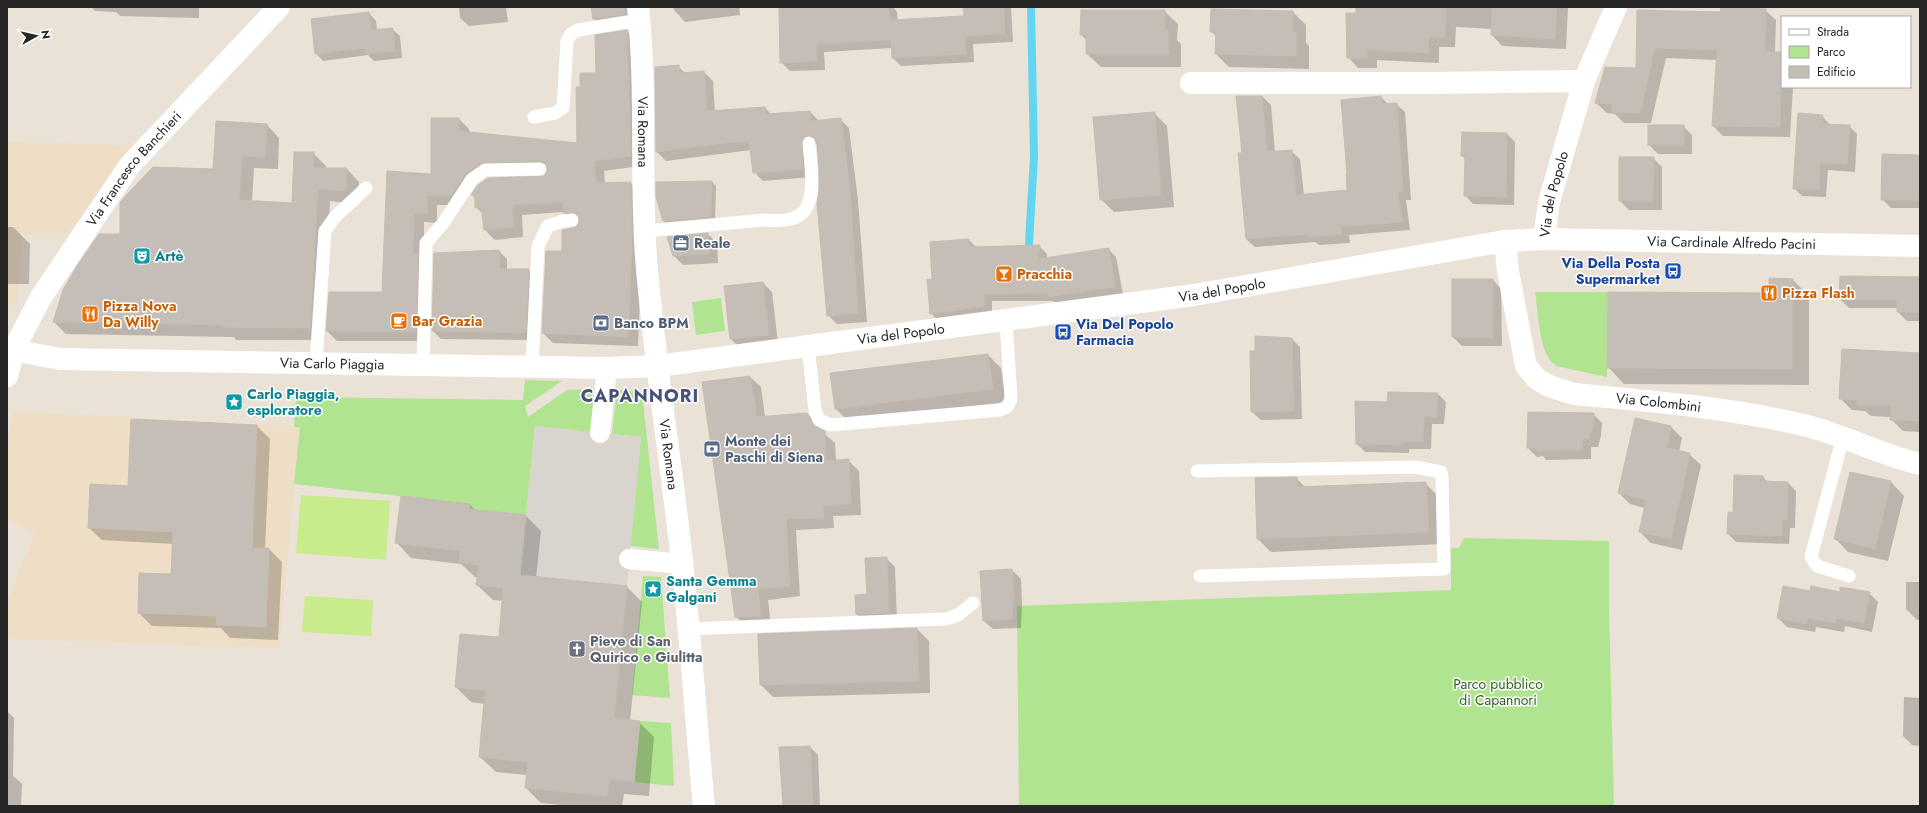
<svg xmlns="http://www.w3.org/2000/svg" width="1927" height="813" viewBox="0 0 1927 813" font-family="Jost,sans-serif">
  <style>
    .education { fill: #eddec5 }
    .green { fill: #b1e490 }
    .pitch { fill: #c8ec8b }
    .plaza { fill: #dad4ce }
    .shadow { fill: #0003 }
    .lines { fill: none; stroke-linecap: round; stroke-linejoin: round }
    .stream { stroke: #64d4f2; stroke-width: 8 }
    .building { fill: #c5beb7; stroke: #c5bdb1 }
    .service { stroke: #fff; stroke-width: 13 }
    .pedestrian { stroke: #fff; stroke-width: 20 }
    .minor { stroke: #fff; stroke-width: 22 }
    .tertiary { stroke: #fff; stroke-width: 22 }
    .labels { text-anchor: middle; dominant-baseline: central; stroke-width: 3; stroke-linejoin: round; paint-order: stroke }
    .street-label { font-size: 14px; fill: #262626; stroke: #fff }
    .service-label { font-size: 14px; font-weight: bold; fill: #4e5e75; stroke: #fff; text-anchor: start }
    .culture-label { font-size: 14px; font-weight: bold; fill: #0d838f; stroke: #fff; text-anchor: start }
    .transit-label { font-size: 14px; font-weight: bold; fill: #164399; stroke: #fff; text-anchor: end }
    .food-label { font-size: 14px; font-weight: bold; fill: #c56008; stroke: #fff; text-anchor: start }
    .worship-label { font-size: 14px; font-weight: bold; fill: #5b616d; stroke: #fff; text-anchor: start }
    .park-label { font-size: 14px; fill: #2a6316; stroke: #fff }
    .district-label { font-size: 18px; font-weight: bold; letter-spacing: 1px; fill: #465278; stroke: #fff }
  </style>
  <rect width="100%" height="100%" fill="#eae1d7"/>
  <!-- education -->
  <g class="education">
    <path d="M7 141 139 146 66 234H22L18 301 13 306H7Z"/>
    <path d="M14 411 300 427 279 648 7 639V601L35 534 7 518V444Z"/>
  </g>
  <!-- green -->
  <g class="green">
    <path d="M1535 292H1608L1607 377 1556 366C1538 353 1539 314 1535 292Z"/>
    <path d="M721 298 725 331 696 335 692 302Z"/>
    <path d="M525 380 562 381 525 406 528 417 567 390 595 389 590 432 535 426 526 515 469 509 470 504 294 484 300 427H294L296 397 523 400Z"/>
    <path d="M617 390 642 392 659 549 630 546 641 437 612 434Z"/>
    <path d="M1464 538 1609 541V609L1614 806H1019L1017 606 1451 590V548H1459Z"/>
    <path d="M643 576 661 577 670 698 632 695Z"/>
    <path d="M640 721 671 723 674 786 634 782Z"/>
  </g>
  <!-- pitch -->
  <g class="pitch">
    <path d="M301 495 390 501 386 560 296 553Z"/>
    <path d="M305 596 373 600 371 636 302 632Z"/>
  </g>
  <!-- plaza -->
  <path class="plaza" d="M535 426 641 437 627 586 541 578 519 590Z"/>
  <!-- shadow -->
  <g class="shadow">
    <path d="M91 7H199V18L120 16 116 12 95 11Z"/>
    <path d="M252 7H275L273 9Z"/>
    <path d="M459 7H506L508 22 469 26 460 18Z"/>
    <path d="M592 7H629L632 22 601 27 594 19Z"/>
    <path d="M673 7H739L740 15 685 22 674 10Z"/>
    <path d="M815 7H893L897 12 898 21 965 17 964 7H1011L1013 42 973 44 974 62 901 66 892 57V48L824 52 825 70 790 71 781 62Z"/>
    <path d="M1357 7H1568L1566 49 1502 46 1492 35V29L1456 27 1455 47H1439V63L1377 60V68H1358L1348 57 1357 14Z"/>
    <path d="M1765 10 1776 20 1775 53H1782V87H1793L1790 137 1723 136 1713 126 1717 60 1666 58 1651 123H1624L1615 114 1607 113 1596 103 1637 69 1638 11 1721 13Z"/>
    <path d="M1164 11 1178 24 1177 40 1181 44V67H1101L1087 54V40L1081 35Z"/>
    <path d="M1293 12 1306 25V43L1309 46V69L1229 67 1216 54V36L1211 31Z"/>
    <path d="M369 13 376 21 377 30 392 29 400 36 402 58 374 61 368 55 323 61 316 53Z"/>
    <path d="M627 31 637 41 640 166 604 171 605 184 630 183 641 193 642 252 638 346 553 343 543 333 563 252 581 223H574L563 212 522 215 523 237 495 240 485 230 483 214 476 207V199L472 195 479 185 544 177 548 171 495 172 477 182 462 205H437V223L424 222 425 341H337L327 331 383 293 388 173 432 175 459 119 469 129V133L578 144 581 88 597 74 596 36Z"/>
    <path d="M678 66 686 74 704 72 713 81 715 112 765 108 772 115 810 112 819 121 840 119 849 128 858 200 867 322 837 324 828 315 821 180 817 144 810 149 812 177 763 181 754 172 751 150 666 161 657 152 656 68Z"/>
    <path d="M1237 96H1262L1271 105 1275 152 1291 151 1300 159 1304 195 1348 191 1381 97 1388 104H1396L1405 112 1411 200H1406L1410 230 1349 235 1350 243 1319 245 1315 242 1255 247 1246 239 1243 154Z"/>
    <path d="M1154 113 1167 126 1174 207 1114 212 1101 199Z"/>
    <path d="M1822 116 1830 125 1849 126 1857 134 1855 172 1828 170 1826 197 1802 196 1794 188Z"/>
    <path d="M267 125 279 138 278 169 254 168 252 202 293 205 313 153 326 166V169H347L359 182 358 204 330 201 323 340H236L234 337 66 334 54 322 121 235 214 170Z"/>
    <path d="M1683 126 1692 135V154H1658L1649 145Z"/>
    <path d="M1507 134 1515 142 1514 205 1473 204 1465 195 1466 159 1462 156Z"/>
    <path d="M1920 156V208H1891L1882 199Z"/>
    <path d="M1653 158 1662 167V210H1629L1620 201Z"/>
    <path d="M712 182 716 186 715 221 668 225 664 221 657 183Z"/>
    <path d="M7 227H13L30 244 29 284H7Z"/>
    <path d="M708 234 717 243 718 263 683 265 674 256Z"/>
    <path d="M969 240 977 248 1039 246 1047 254V259L1108 249 1116 257 1123 294 1057 304 1053 301H992V314L938 321 931 313 933 281Z"/>
    <path d="M499 251 507 259V270H528L536 278 533 340 441 339 433 331Z"/>
    <path d="M1920 278V321H1907L1898 312V308H1849L1840 299Z"/>
    <path d="M1493 280 1501 289 1502 346H1462L1453 337Z"/>
    <path d="M1793 280 1809 296V385L1624 384 1608 367 1770 294Z"/>
    <path d="M763 283 772 292 778 343 740 348 731 339Z"/>
    <path d="M1292 339 1300 347 1302 419 1261 420 1252 412 1256 352Z"/>
    <path d="M1920 354V432L1903 431 1891 419V417L1871 416 1865 411 1852 410 1840 398Z"/>
    <path d="M988 355 1001 368 1006 402 849 422 836 409Z"/>
    <path d="M750 377 761 387 765 417 807 414 818 424 820 430 835 443 836 461 848 460 859 471 861 515 833 516 834 528 796 530 800 596 768 600 771 627H746L736 616Z"/>
    <path d="M1438 394 1446 402 1444 424H1432L1431 449H1409V453L1365 452 1357 444 1388 403Z"/>
    <path d="M1593 414 1602 423 1601 436 1598 447H1591V459L1546 460 1543 456 1537 457 1528 448Z"/>
    <path d="M257 426 270 439 265 549H269L282 562 278 640 230 638 221 628 152 626 139 613 172 575 173 544 102 540 89 528 129 487Z"/>
    <path d="M1671 427 1682 438 1679 452 1689 454 1701 465 1682 550 1651 543 1640 532 1645 508 1630 504 1619 493Z"/>
    <path d="M1763 477 1768 482 1788 483 1796 491 1795 528H1790L1789 544 1736 542 1728 534 1734 514Z"/>
    <path d="M1296 478 1306 488 1426 484 1439 497 1441 544 1271 552 1258 539Z"/>
    <path d="M1891 482 1904 496 1888 561 1848 552 1835 538Z"/>
    <path d="M470 505 476 511 526 516 541 531 536 578 627 587 642 602 630 721 639 722 654 737 649 796 624 794 622 806H572L541 803 526 788 527 775 496 772 480 757 485 704 471 702 456 687 500 638 503 601 493 600 477 585 478 578 475 577 461 564 411 558 396 542Z"/>
    <path d="M886 558 895 567 897 622 866 623 857 614 856 596 868 595Z"/>
    <path d="M1012 570 1021 579 1022 605 1021 628 993 629 984 621Z"/>
    <path d="M1906 582H1920V620H1917L1906 609Z"/>
    <path d="M1811 592 1869 593 1878 602 1872 632 1845 626 1844 632 1816 627 1815 632 1787 627 1778 618Z"/>
    <path d="M917 629 929 641 930 693 773 697 761 685Z"/>
    <path d="M1904 697 1920 698V746L1912 745 1903 736Z"/>
    <path d="M7 711 14 718 13 776 22 784 21 806H7Z"/>
    <path d="M810 747 818 755 820 806H783L780 748Z"/>
  </g>
  <g class="lines">
    <!-- stream -->
    <path class="stream" d="M1029 243 1034 157 1031 7"/>
  </g>
  <!-- building -->
  <g class="building">
    <path d="M591 7H624L625 14 593 19Z"/>
    <path d="M779 7H889L890 20 964 16 963 7H1004L1005 34 965 36 966 54 892 58 891 40 816 44 817 61 780 63Z"/>
    <path d="M1356 7H1446L1445 37H1429L1428 53 1367 50V58H1347L1346 13H1356Z"/>
    <path d="M1492 7H1557L1555 39 1491 35Z"/>
    <path d="M1721 7 1766 9 1765 52H1782L1780 127 1712 126 1717 50 1655 48 1640 113 1612 112V104L1595 103 1605 67 1636 68 1637 10 1720 12Z"/>
    <path d="M1211 9 1293 11V32H1296V56L1215 54 1216 32H1210Z"/>
    <path d="M1081 10H1165V30H1168L1169 54H1086V35H1080Z"/>
    <path d="M369 12 371 30 393 28 395 51 366 54 365 48 315 54 311 19Z"/>
    <path d="M627 30 631 156 594 161 596 183 631 182 632 241 628 337 542 333 546 251H562V230L576 227 579 223 580 219 576 213H563V202L512 205 514 227 484 230 481 207 475 208V195H471L478 185 488 178 544 176 548 168 544 162 540 161 481 163 465 174 452 195H427V213H414L413 254H418L416 332 326 331 329 292H382L387 171 431 174V118H459V131L577 143 576 87H580V73H596L595 35Z"/>
    <path d="M679 65 680 73 704 71 707 111 765 107 766 114 810 111 811 121 841 118 850 190 858 313 827 316 817 204 819 191V170L817 142 813 136 808 135 802 140 803 169 753 173 749 141 725 143 656 152 655 67Z"/>
    <path d="M1236 96H1262L1267 152 1292 150 1296 195 1347 190 1346 173H1347L1341 100 1381 96 1382 104 1397 103 1403 191 1398 192 1402 222 1341 227 1342 234 1309 237V234L1246 239 1238 153H1242Z"/>
    <path d="M1155 112 1161 195 1100 200 1093 117Z"/>
    <path d="M1798 113 1823 115 1822 124 1850 125 1847 164 1820 163 1819 189H1793Z"/>
    <path d="M216 121 267 124 265 157 242 156 239 200 292 203 294 152H314L313 168H347L345 191 318 189 310 328 223 327V325L53 322 63 290 77 266 99 234H120V202L153 167 213 169Z"/>
    <rect x="1648" y="125" width="36" height="20"/>
    <path d="M1462 132 1507 133 1506 197 1464 196 1465 156H1461Z"/>
    <path d="M1882 154 1920 155V200H1881Z"/>
    <path d="M1619 157H1654L1653 201H1619Z"/>
    <path d="M712 181 711 217 663 221 656 197V182Z"/>
    <path d="M708 233 710 254 673 256 667 237Z"/>
    <path d="M969 239V247L1040 245 1038 259 1109 248 1115 287 1048 297V293L984 294 985 306 930 314 927 279 932 280 930 242Z"/>
    <path d="M499 250 500 269H529L526 333 432 331 434 253Z"/>
    <path d="M1840 276 1920 277V313L1897 312V300L1839 299Z"/>
    <path d="M1769 278 1793 279 1792 369 1607 368 1608 292 1769 293Z"/>
    <path d="M1452 279H1493V338L1452 337Z"/>
    <path d="M763 282 769 335 730 339 724 286Z"/>
    <path d="M1255 336 1292 338 1294 411 1251 412 1250 351H1255Z"/>
    <path d="M1842 349 1920 353V421L1890 420 1891 405H1857L1858 400 1839 399Z"/>
    <path d="M988 354 993 389 835 409 830 373Z"/>
    <path d="M750 376 757 417 807 413 813 425 825 431 826 461 849 459 851 504 823 506 824 518 786 519 790 586 758 589 761 616 735 617 702 382Z"/>
    <path d="M1388 392 1438 393 1437 417 1424 416 1423 442 1401 441V445L1356 444 1355 401 1387 402Z"/>
    <path d="M1528 412 1594 413 1593 427 1589 439H1583L1582 450 1537 451V448H1527Z"/>
    <path d="M1635 418 1671 426 1667 448 1690 453 1671 539 1639 532 1646 500 1618 493Z"/>
    <path d="M131 419 257 425 252 548H269L266 627 216 625V616L138 613 139 573 171 574 173 532 88 528 90 484 128 486Z"/>
    <path d="M1850 472 1891 481 1875 549 1834 539Z"/>
    <path d="M1734 475 1763 476V481L1788 482 1787 520H1782V536L1727 534 1728 512 1733 513Z"/>
    <path d="M1297 477V487L1426 482 1429 532 1257 539 1255 478Z"/>
    <path d="M401 496 470 504 469 509 526 515 520 575 627 586 614 718 640 721 634 782 609 779 607 796 525 788 528 762 479 757 485 691 455 687 460 634 499 637 503 588 476 585 479 565 459 562 460 551 395 543Z"/>
    <path d="M887 557 889 613 856 614 855 595 867 594 865 558Z"/>
    <path d="M1012 569 1014 595 1012 619 983 621 980 571Z"/>
    <path d="M1783 586 1810 591 1811 586 1840 592V587L1870 592 1864 623 1836 618 1835 623 1808 618 1807 624 1777 618Z"/>
    <path d="M917 628 919 681 760 685 758 634Z"/>
    <path d="M810 746 813 806H783L779 747Z"/>
  </g>
  <g class="lines">
    <!-- service -->
    <g class="service">
      <path d="M534 117 555 113 563 108 567 41 571 34 578 30 639 20"/>
      <path d="M645 231 765 220C776 221 793 221 801 214 818 201 810 162 809 143"/>
      <path d="M808 346 815 410 819 420 831 425 1000 410 1007 407 1011 399 1006 321"/>
      <path d="M316 363 325 231 335 217 366 188"/>
      <path d="M423 365 426 243 444 222 472 179 485 170 540 169"/>
      <path d="M532 367 538 246 548 226 563 221 572 220"/>
      <path d="M1843 437 1811 557 1817 566 1849 576"/>
      <path d="M1197 471 1415 467 1441 472 1442 477 1444 569 1200 576"/>
      <path d="M687 629 946 619 958 615 973 603"/>
    </g>
    <!-- pedestrian -->
    <g class="pedestrian">
      <path d="M600 433 607 368"/>
      <path d="M629 559 682 564"/>
    </g>
    <!-- minor -->
    <g class="minor">
      <path d="M1191 83H1429L1584 81"/>
      <path id="s1" d="M1544 239 1549 202 1584 81 1616 7"/>
      <path id="s2" d="M1505 241 1508 271 1526 366 1537 379 1549 386 1574 394C1649 401 1725 407 1799 424 1841 433 1879 455 1920 464"/>
      <path id="s3" d="M657 366 1194 295 1505 241 1544 239 1920 246"/>
      <path id="s4" d="M7 376 14 349 41 297 130 165 279 7"/>
    </g>
    <!-- tertiary -->
    <g class="tertiary">
      <path id="s5" d="M638 7C647 90 640 174 646 257 654 359 671 460 682 561 691 642 696 724 704 806"/>
      <path id="s6" d="M7 349 60 359 607 368 657 366"/>
    </g>
  </g>
  <!-- icons -->
  <defs>
    <g id="office-square" transform="scale(0.9)"><rect x="-9" y="-9" width="18" height="18" rx="4" fill="#5c6f8a" stroke="#fff"/><path d="M-6-3h4V-5.5h4V-3h4V5H-6ZM-1-4.5V-3h2v-1.5ZM-6 0V1H6V0Z" fill="#fff"/></g>
    <g id="theatre-square" transform="scale(0.9)"><rect x="-9" y="-9" width="18" height="18" rx="4" fill="#0f9aa8" stroke="#fff"/><path d="M-5-5.5Q0-4 5-5.5V0Q5 5 0 6Q-5 5-5 0ZM-3.3-2.5H-1v1.5H-3.3ZM1-2.5H3.3v1.5H1ZM-2.8 1Q0 5.5 2.8 1Z" fill="#fff"/></g>
    <g id="bus-square" transform="scale(0.9)"><rect x="-9" y="-9" width="18" height="18" rx="4" fill="#1a4fb4" stroke="#fff"/><path d="M-5-6H5V4H4V6H2V4H-2V6H-4V4H-5ZM-3.5-4V0h7V-4ZM-3.5 1.2v1.5H-2V1.2ZM2 1.2v1.5H3.5V1.2Z" fill="#fff"/></g>
    <g id="bar-square" transform="scale(0.9)"><rect x="-9" y="-9" width="18" height="18" rx="4" fill="#e8710a" stroke="#fff"/><path d="M-6-5H6L.8 .8V4.5H3.5V6h-7V4.5H-.8V.8Z" fill="#fff"/></g>
    <g id="restaurant-square" transform="scale(0.9)"><rect x="-9" y="-9" width="18" height="18" rx="4" fill="#e8710a" stroke="#fff"/><path d="M-5-6h1v4h1v-4h1v4h1v-4h1v5L-1.5 .5V6h-2V.5L-5-1ZM5-6V6H3V1.5H1.5Q1.5-4 5-6Z" fill="#fff"/></g>
    <g id="cafe-square" transform="scale(0.9)"><rect x="-9" y="-9" width="18" height="18" rx="4" fill="#e8710a" stroke="#fff"/><path d="M-5.5-4.5H6V0H3Q3 3.5 0 3.5H-2.5Q-5.5 3.5-5.5 0ZM3-3.2v2h1.7v-2ZM-6 4.5H4V6H-6Z" fill="#fff"/></g>
    <g id="bank-square" transform="scale(0.9)"><rect x="-9" y="-9" width="18" height="18" rx="4" fill="#5c6f8a" stroke="#fff"/><path d="M-6-4H6V4H-6ZM0-2.3a2.3 2.3 0 1 0 0 4.6a2.3 2.3 0 1 0 0-4.6Z" fill="#fff"/></g>
    <g id="sight-square" transform="scale(0.9)"><rect x="-9" y="-9" width="18" height="18" rx="4" fill="#0f9aa8" stroke="#fff"/><path d="M0-6L1.8-2.2L6-1.7L2.9 1.2L3.7 5.4L0 3.3L-3.7 5.4L-2.9 1.2L-6-1.7L-1.8-2.2Z" fill="#fff"/></g>
    <g id="church-square" transform="scale(0.9)"><rect x="-9" y="-9" width="18" height="18" rx="4" fill="#6b7280" stroke="#fff"/><path d="M-1.2-6h2.4v3.5h3.3v2.4h-3.3V6h-2.4V-.1h-3.3v-2.4h3.3Z" fill="#fff"/></g>
  </defs>
  <g fill-rule="evenodd">
    <use href="#office-square" x="681" y="243"/>
    <use href="#theatre-square" x="142" y="256"/>
    <use href="#bus-square" x="1673" y="271"/>
    <use href="#bar-square" x="1004" y="274"/>
    <use href="#restaurant-square" x="1769" y="293"/>
    <use href="#restaurant-square" x="90" y="314"/>
    <use href="#cafe-square" x="399" y="321"/>
    <use href="#bank-square" x="601" y="323"/>
    <use href="#bus-square" x="1063" y="332"/>
    <use href="#sight-square" x="234" y="402"/>
    <use href="#bank-square" x="712" y="449"/>
    <use href="#sight-square" x="653" y="589"/>
    <use href="#church-square" x="577" y="649"/>
  </g>
  <g class="labels">
    <!-- street labels -->
    <g class="street-label">
      <text stroke="none"><textPath href="#s5" startOffset="125">Via Romana</textPath></text>
      <text stroke="none"><textPath href="#s4" startOffset="245">Via Francesco Banchieri</textPath></text>
      <text stroke="none"><textPath href="#s1" startOffset="46">Via del Popolo</textPath></text>
      <text stroke="none"><textPath href="#s3" startOffset="1084">Via Cardinale Alfredo Pacini</textPath></text>
      <text stroke="none"><textPath href="#s3" startOffset="570">Via del Popolo</textPath></text>
      <text stroke="none"><textPath href="#s3" startOffset="246">Via del Popolo</textPath></text>
      <text stroke="none"><textPath href="#s6" startOffset="326">Via Carlo Piaggia</textPath></text>
      <text stroke="none"><textPath href="#s2" startOffset="269">Via Colombini</textPath></text>
      <text stroke="none"><textPath href="#s5" startOffset="449">Via Romana</textPath></text>
    </g>
    <!-- service labels -->
    <g class="service-label">
      <text x="694" y="243">Reale</text>
      <text x="614" y="323">Banco BPM</text>
      <text x="725" y="441">Monte dei<tspan x="725" dy="16">Paschi di Siena</tspan></text>
    </g>
    <!-- culture labels -->
    <g class="culture-label">
      <text x="155" y="256">Artè</text>
      <text x="247" y="394">Carlo Piaggia,<tspan x="247" dy="16">esploratore</tspan></text>
      <text x="666" y="581">Santa Gemma<tspan x="666" dy="16">Galgani</tspan></text>
    </g>
    <!-- transit labels -->
    <g class="transit-label">
      <text x="1660" y="263">Via Della Posta<tspan x="1660" dy="16">Supermarket</tspan></text>
      <text x="1076" y="324" text-anchor="start">Via Del Popolo<tspan x="1076" dy="16">Farmacia</tspan></text>
    </g>
    <!-- food labels -->
    <g class="food-label">
      <text x="1017" y="274">Pracchia</text>
      <text x="1782" y="293">Pizza Flash</text>
      <text x="103" y="306">Pizza Nova<tspan x="103" dy="16">Da Willy</tspan></text>
      <text x="412" y="321">Bar Grazia</text>
    </g>
    <!-- worship labels -->
    <g class="worship-label">
      <text x="590" y="641">Pieve di San<tspan x="590" dy="16">Quirico e Giulitta</tspan></text>
    </g>
    <!-- park labels -->
    <g class="park-label">
      <text x="1498" y="684">Parco pubblico<tspan x="1498" dy="16">di Capannori</tspan></text>
    </g>
    <!-- district labels -->
    <g class="district-label">
      <text x="640" y="396">CAPANNORI</text>
    </g>
  </g>
  <!-- border -->
  <rect width="1927" height="813" fill="none" stroke="#262626" stroke-width="16"/>
  <!-- legend -->
  <rect x="1781" y="16" width="130" height="72" fill="#ffffff" stroke="#a8a8a8"/>
  <rect x="1789" y="29" width="20" height="6" fill="#ffffff" stroke="#a8a8a8"/>
  <text x="1817" y="36" font-size="12" fill="#262626">Strada</text>
  <rect x="1789" y="46" width="20" height="12" fill="#b1e490" stroke="#a8a8a8"/>
  <text x="1817" y="56" font-size="12" fill="#262626">Parco</text>
  <rect x="1789" y="66" width="20" height="12" fill="#c5beb7" stroke="#a8a8a8"/>
  <text x="1817" y="76" font-size="12" fill="#262626">Edificio</text>
  <!-- north arrow -->
  <g transform="translate(36 36) rotate(82)" stroke="#ffffff" stroke-width="3" paint-order="stroke">
  <path d="M0-3L7 15L0 10L-7 15Z" fill="#262626"/>
  <text y="-6" font-size="11" font-weight="bold" text-anchor="middle" fill="#262626">N</text>
  </g>
</svg>
